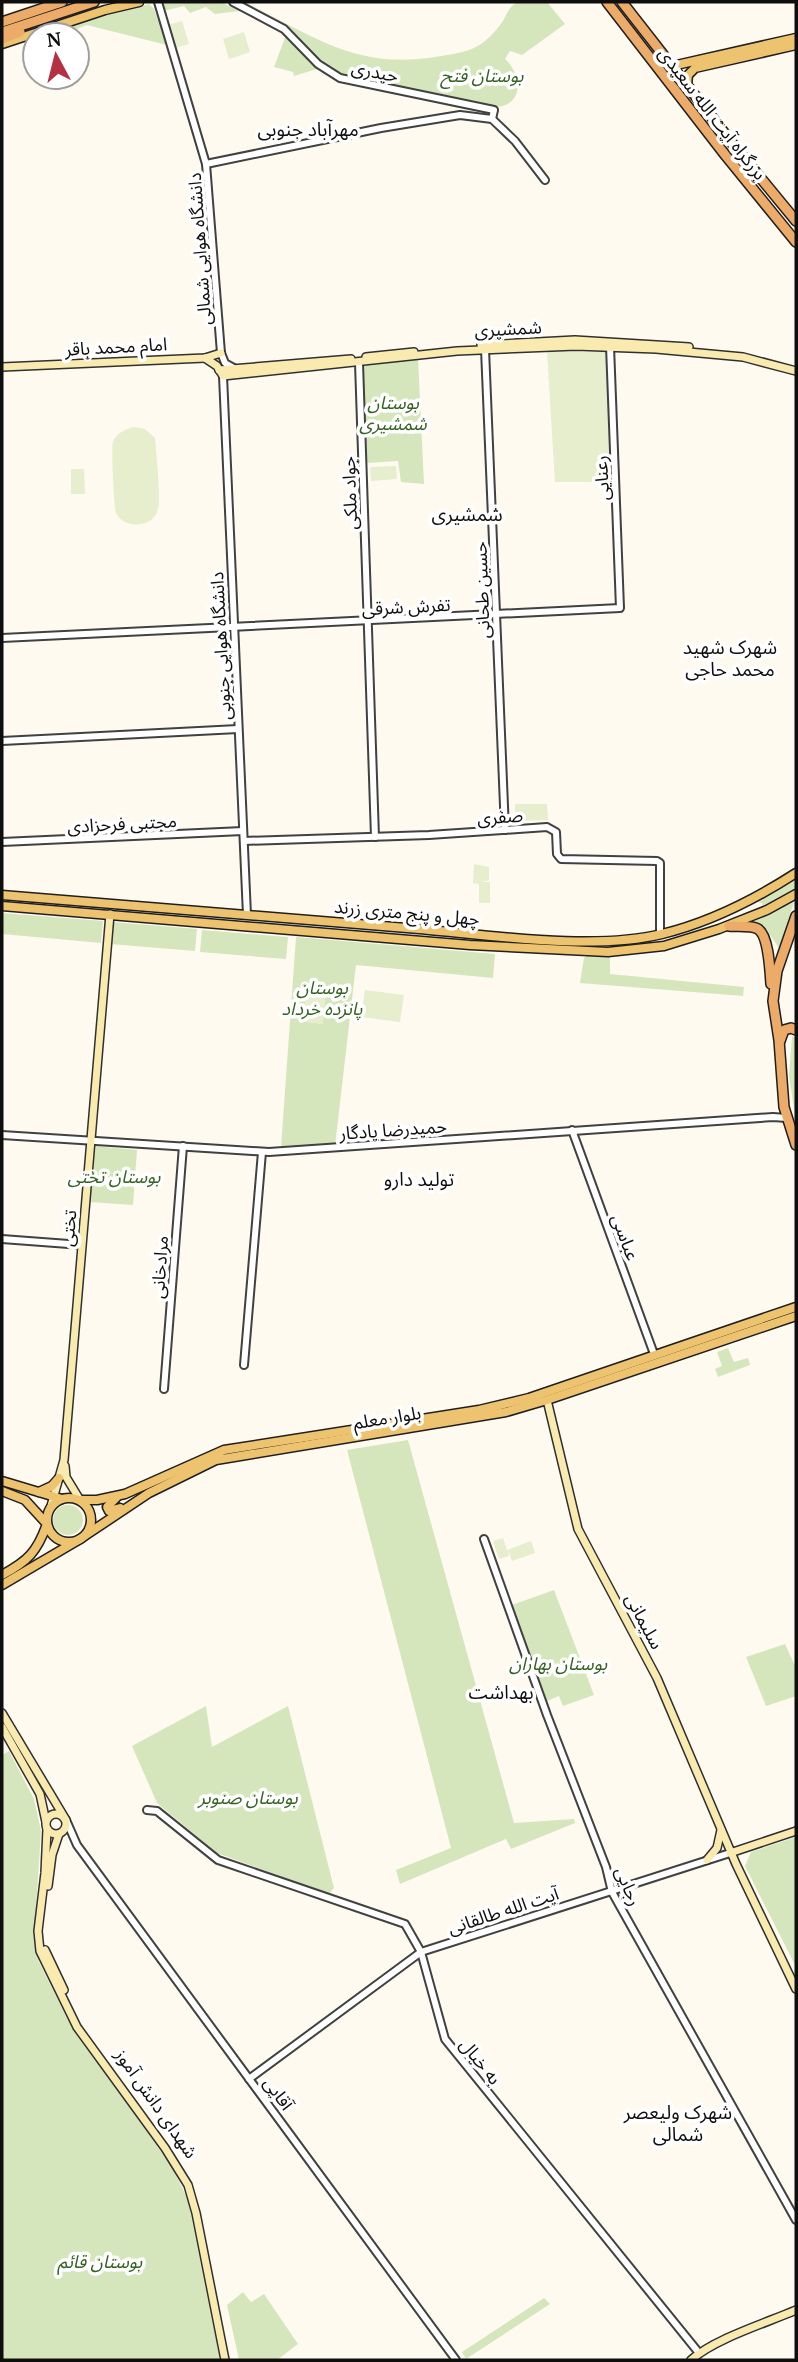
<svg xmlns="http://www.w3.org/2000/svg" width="798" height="2362" viewBox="0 0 798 2362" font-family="'PT Serif','Noto Sans Arabic',serif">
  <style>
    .green { fill: #d6e6bc }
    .pitch { fill: #e6eecd }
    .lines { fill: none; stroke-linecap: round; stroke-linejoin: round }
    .tertiary-casing { stroke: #414141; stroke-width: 10 }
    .secondary-casing { stroke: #303030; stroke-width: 10 }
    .primary-casing { stroke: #1f1f1f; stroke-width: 11 }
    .trunk-casing { stroke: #1f1f1f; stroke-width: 12 }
    .tertiary { stroke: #fff; stroke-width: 6 }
    .secondary { stroke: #f9eab0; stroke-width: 7 }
    .primary { stroke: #eec370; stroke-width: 8 }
    .trunk { stroke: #ecab69; stroke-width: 9 }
    .labels { text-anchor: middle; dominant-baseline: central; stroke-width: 7; stroke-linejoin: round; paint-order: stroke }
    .street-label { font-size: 18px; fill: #0e0e0e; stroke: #fff }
    .park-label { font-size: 18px; font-style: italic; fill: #366123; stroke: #fff }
    .neighbourhood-label { font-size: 19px; fill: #0e0e0e; stroke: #fff }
  </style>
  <rect width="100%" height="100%" fill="#fefaf0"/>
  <!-- green -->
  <g class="green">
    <path d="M163 2H221L239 11 215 14 206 7 190 13 184 6 163 11Z"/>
    <path d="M240 2H244C312 35 356 70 435 57 451 54 468 53 481 44 488 39 495 32 500 25 507 17 508 4 520 2 528 0 538 2 547 2L565 24 522 55 510 51 505 59C523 75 524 107 494 107L339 74 328 69 289 27Z"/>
    <path d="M149 4 154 9 167 45 87 25 61 35 60 30 64 26Z"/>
    <path d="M286 35 317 69 294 76 293 72 274 67Z"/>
    <path d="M418 358 424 484 401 482 398 461 367 463 363 363Z"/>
    <path d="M796 877V888L793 891 764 908 762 903 753 901Z"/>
    <path d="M794 902 779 948 768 932 746 924Z"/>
    <path d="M2 913 103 921 101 943 2 934Z"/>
    <path d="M112 922 197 929 195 951 110 944Z"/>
    <path d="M202 930 288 937 286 959 200 952Z"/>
    <path d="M296 937 495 954 493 978 356 965 335 1146 281 1147Z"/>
    <path d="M587 955H610V974L744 987 743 996 580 983 584 958Z"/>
    <path d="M792 1036 795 1038 796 1048 795 1116 789 1076Z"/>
    <path d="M94 1146 137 1150 133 1205 90 1202Z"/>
    <path d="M728 1348 734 1362 748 1358 750 1365 718 1377 715 1369 722 1366 717 1352Z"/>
    <path d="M408 1440 514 1823 574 1819 575 1823 511 1849 506 1839 400 1884 396 1870 451 1848 347 1450Z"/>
    <circle cx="68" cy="1520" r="15"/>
    <path d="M554 1590 594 1695 563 1706 559 1696 547 1701 512 1605Z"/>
    <path d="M785 1644 796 1668V1696L766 1706 746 1657Z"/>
    <path d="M206 1706 212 1747 288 1706 334 1888 329 1894 217 1853 157 1803 132 1746Z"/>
    <path d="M9 1751 34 1799 41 1831 34 1941 38 1960 72 2028 114 2083 174 2171 188 2200 220 2360H2V1755Z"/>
    <path d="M796 1837V1967L745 1866 751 1852Z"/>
    <path d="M243 2292 251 2302 264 2294 298 2344 277 2360H239L227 2305Z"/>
    <path d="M544 2298 550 2304 466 2359 462 2352Z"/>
  </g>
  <!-- pitch -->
  <g class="pitch">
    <path d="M182 21 189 44 174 48 167 25Z"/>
    <path d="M244 32 250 52 229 59 223 39Z"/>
    <path d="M547 351 606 352 611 482H555Z"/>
    <path d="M134 427 145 429 155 438C156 456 161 493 158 509 154 528 124 530 116 513 114 507 111 448 113 442 116 433 126 429 134 427Z"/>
    <path d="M396 466 397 479 371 481 370 467Z"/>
    <path d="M71 469H84L85 494H71Z"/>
    <path d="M515 804H547L548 820 515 821Z"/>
    <path d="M474 864 489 867V880L482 882H490V903H479V884L473 883Z"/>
    <path d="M306 987 326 989 323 1024 303 1022Z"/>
    <path d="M365 990 404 995 400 1022 361 1017Z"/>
    <path d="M503 1538 507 1550 531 1541 535 1553 512 1561 508 1550 509 1556 499 1559 493 1541Z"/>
  </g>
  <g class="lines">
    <!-- tertiary casing -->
    <g class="tertiary-casing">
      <g id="tertiary">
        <path d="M158 2 206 164 221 353 225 363 234 368"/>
        <path d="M233 2 284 29 318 64 340 78 494 110 492 119"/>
        <path d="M206 164 381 128 460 115 492 119 515 141 545 180"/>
        <path d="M485 349 505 830"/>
        <path d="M359 363 375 837"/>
        <path d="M223 376 247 915"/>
        <path d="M2 638 620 608 610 346"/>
        <path d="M2 741 238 729"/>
        <path d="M244 841 429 835 547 827 556 832 557 854 561 859 657 861 660 863V934"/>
        <path d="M2 842 243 831"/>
        <path d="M572 1130 654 1354"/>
        <path d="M2 1135 269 1152 773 1117 787 1118"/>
        <path d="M2 1239 82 1245"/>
        <path d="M244 1365 262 1152"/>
        <path d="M164 1389 183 1146"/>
        <path d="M484 1539 547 1715 606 1867 612 1892 796 2220"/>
        <path d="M147 1810 157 1811 218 1860 405 1924 421 1952 445 2039 699 2353"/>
        <path d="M66 1820 77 1845 456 2360"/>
        <path d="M249 2079 421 1952 730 1853"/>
      </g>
    </g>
    <!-- secondary casing -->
    <g class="secondary-casing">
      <g id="secondary">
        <path d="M481 345 575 340 689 347"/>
        <path d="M366 357 414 352"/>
        <path d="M205 358 217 366 223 376 457 351 576 346 656 349 743 357 796 371"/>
        <path d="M2 367 205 358 221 353"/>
        <path d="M219 370 351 359"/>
        <path d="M547 1400 578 1529 657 1678 736 1864 796 1989"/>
        <path d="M65 1466 66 1477 80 1500"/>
        <path d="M51 1506 64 1460 110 914"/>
        <path d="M2 1713 66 1820"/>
        <path d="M2 1727 40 1794 46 1822"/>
        <circle cx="56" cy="1824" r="10"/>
        <path d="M47 1829 45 1873 38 1931 40 1951 77 2027 165 2148 188 2185 196 2213 225 2360"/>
        <path d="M730 1853 796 1831"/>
        <path d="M707 1860 717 1848 721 1830"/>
        <path d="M48 1886 52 1855 59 1834"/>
        <path d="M45 1950 64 1990"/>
        <path d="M691 2360C714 2339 766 2323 796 2310"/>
      </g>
    </g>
    <!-- primary casing -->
    <g class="primary-casing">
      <g id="primary">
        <path d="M2 44 105 10 139 2"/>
        <path d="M672 66 796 38"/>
        <path d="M687 86 688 75 695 68 796 45"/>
        <path d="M2 895C141 906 280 917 419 929 491 935 592 951 662 934 711 922 754 900 796 873"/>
        <path d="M2 906 470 945 608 952 664 946 719 929 767 910 796 894"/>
        <path d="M2 1481 62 1499"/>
        <path d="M2 1491 25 1500 47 1524C37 1552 28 1561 2 1575"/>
        <path d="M39 1492 52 1486 59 1478"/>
        <circle cx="69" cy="1520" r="22"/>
        <path d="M116 1498 107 1507 109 1511 120 1508"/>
        <path d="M80 1500H97L125 1494 224 1450 479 1410 529 1398 796 1307"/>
        <path d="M2 1585 80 1539 149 1493 216 1460 506 1412 547 1400 796 1316"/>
      </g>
    </g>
    <!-- trunk casing -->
    <g class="trunk-casing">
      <g id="trunk">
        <path d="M607 2 726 156 796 242"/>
        <path d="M622 2 736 148 796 221"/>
        <path d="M2 22 62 2"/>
        <path d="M2 32 94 2"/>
        <path d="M2 39 20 32"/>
        <path d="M796 916 777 971 773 1001 779 1040 784 1107 796 1145"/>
        <path d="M729 926C737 927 751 925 758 929 769 936 770 972 771 984"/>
        <path d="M780 1041 784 1030 791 1028 796 1030"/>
      </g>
    </g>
    <!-- tertiary -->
    <use href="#tertiary" class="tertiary"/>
    <!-- secondary -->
    <use href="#secondary" class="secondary"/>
    <!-- primary -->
    <use href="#primary" class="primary"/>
    <!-- trunk -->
    <use href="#trunk" class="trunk"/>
  </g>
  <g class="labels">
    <!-- street labels -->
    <g class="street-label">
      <text transform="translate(375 71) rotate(11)">حیدری</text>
      <text transform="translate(713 113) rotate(52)">بزرگراه آیت الله سعیدی</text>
      <text transform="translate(199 249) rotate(-94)">دانشگاه هوایی شمالی</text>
      <text transform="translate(508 328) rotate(-3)">شمشیری</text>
      <text transform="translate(116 346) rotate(-3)">امام محمد باقر</text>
      <text transform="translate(601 478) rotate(-93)">رعنایی</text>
      <text transform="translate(349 493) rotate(-92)">جواد ملکی</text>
      <text transform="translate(481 590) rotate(-92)">حسین طحانی</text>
      <text transform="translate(406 606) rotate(-3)">تفرش شرقی</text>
      <text transform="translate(220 646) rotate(-93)">دانشگاه هوایی جنوبی</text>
      <text transform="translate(500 816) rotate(-4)">صفری</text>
      <text transform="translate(122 823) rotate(-3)">مجتبی فرحزادی</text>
      <text transform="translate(407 912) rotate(5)">چهل و پنج متری زرند</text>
      <text transform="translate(393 1129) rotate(-4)">حمیدرضا یادگار</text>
      <text transform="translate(68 1228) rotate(-85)">تختی</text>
      <text transform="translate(626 1237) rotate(70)">عباسی</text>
      <text transform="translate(159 1267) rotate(-86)">مرادخانی</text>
      <text transform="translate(387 1417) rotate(-9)">بلوار معلم</text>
      <text transform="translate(645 1621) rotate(62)">سلیمانی</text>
      <text transform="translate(629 1886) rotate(68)">رجایی</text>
      <text transform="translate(503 1910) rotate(-18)">آیت الله طالقانی</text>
      <text transform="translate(481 2061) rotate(51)">به خیال</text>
      <text transform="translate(279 2093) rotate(54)">آقایی</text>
      <text transform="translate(157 2103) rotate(55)">شهدای دانش آموز</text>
    </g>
    <!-- park labels -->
    <g class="park-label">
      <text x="482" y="75">بوستان فتح</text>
      <text x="393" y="402">بوستان<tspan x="393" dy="21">شمشیری</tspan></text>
      <text x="322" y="987">بوستان<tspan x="322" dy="21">پانزده خرداد</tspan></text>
      <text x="114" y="1176">بوستان تختی</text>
      <text x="558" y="1663">بوستان بهاران</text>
      <text x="248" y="1797">بوستان صنوبر</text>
      <text x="100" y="2261">بوستان قائم</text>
    </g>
    <!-- neighbourhood labels -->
    <g class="neighbourhood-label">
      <text x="308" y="128">مهرآباد جنوبی</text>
      <text x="467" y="513">شمشیری</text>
      <text x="730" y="646">شهرک شهید<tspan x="730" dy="22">محمد حاجی</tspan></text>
      <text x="419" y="1178">تولید دارو</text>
      <text x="501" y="1691">بهداشت</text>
      <text x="678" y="2111">شهرک ولیعصر<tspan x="678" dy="22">شمالی</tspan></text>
    </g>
  </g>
  <!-- border -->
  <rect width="798" height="2362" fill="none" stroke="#0e0e0e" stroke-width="7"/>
  <!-- north arrow -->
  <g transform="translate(56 56) rotate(353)"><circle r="33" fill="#ffffff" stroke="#9f9f9f" stroke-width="2"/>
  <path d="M0-5L12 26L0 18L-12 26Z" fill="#b43043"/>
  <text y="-10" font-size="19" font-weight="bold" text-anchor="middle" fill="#0e0e0e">N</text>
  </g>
</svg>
